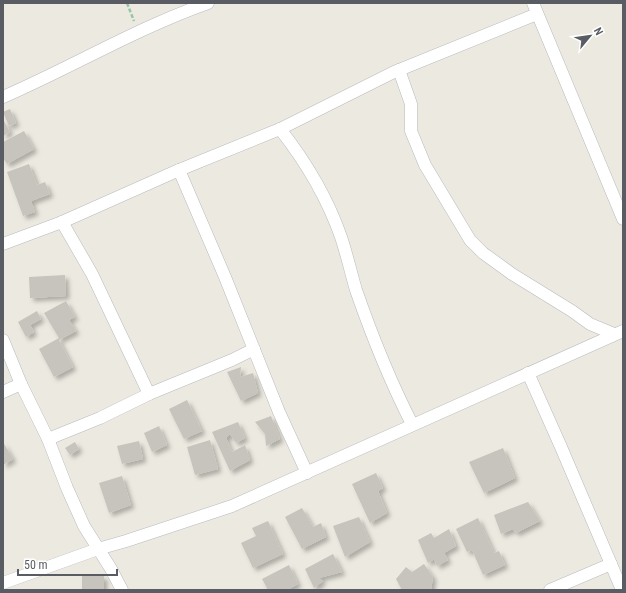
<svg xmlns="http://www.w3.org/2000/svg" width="626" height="593" viewBox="0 0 626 593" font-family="'Roboto Condensed',sans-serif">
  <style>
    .building { fill: #c7c4bd; filter: url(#shadow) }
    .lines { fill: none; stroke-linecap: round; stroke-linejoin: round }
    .minor-casing { stroke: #b8bac0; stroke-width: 13 }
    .path { stroke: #95c6a4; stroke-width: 2.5; stroke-dasharray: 4 2; stroke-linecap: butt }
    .minor { stroke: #fff; stroke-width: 12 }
  </style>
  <defs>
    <filter id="shadow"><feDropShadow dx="3.5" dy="3.5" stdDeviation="2" flood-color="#0004"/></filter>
  </defs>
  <rect width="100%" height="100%" fill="#eceae0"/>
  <!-- building -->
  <g class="building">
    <path d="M10 109 16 123 9 126 3 112Z"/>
    <path d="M3 119 10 132 3 136Z"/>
    <path d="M24 131 34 149 7 164 3 158V142Z"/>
    <path d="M29 164 37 185 45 182 50 194 31 201 35 212 23 216 7 172Z"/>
    <path d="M65 275 66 296 30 298 29 277Z"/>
    <path d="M66 301 75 317 69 320 76 331 59 340 73 367 54 377 39 349 59 338 44 313Z"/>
    <path d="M37 311 41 319 30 325 34 332 26 337 18 322Z"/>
    <path d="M241 367 240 377 253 373 258 393 241 401 227 372Z"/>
    <path d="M187 400 202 431 184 439 169 409Z"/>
    <path d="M271 416 280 439 266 446 265 434 255 422Z"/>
    <path d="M238 422 245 438 236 443 230 434 226 438 232 452 245 445 250 460 230 471 212 432Z"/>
    <path d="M159 426 167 445 152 452 144 433Z"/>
    <path d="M210 440 218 469 195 475 187 447Z"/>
    <path d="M139 441 143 459 122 464 117 446Z"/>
    <path d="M3 442 13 459 3 465Z"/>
    <path d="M75 442 79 449 70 455 65 448Z"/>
    <path d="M503 448 515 478 484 493 469 462Z"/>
    <path d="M376 473 383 488 378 491 387 513 370 523 352 484Z"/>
    <path d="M122 476 131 505 109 513 99 483Z"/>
    <path d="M528 502 540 521 516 533 513 529 501 534 494 515Z"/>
    <path d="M302 508 313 527 321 523 326 537 302 549 285 517Z"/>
    <path d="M359 517 370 542 345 557 333 526Z"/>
    <path d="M478 518 494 553 499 551 505 565 483 575 472 550 467 552 456 529Z"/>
    <path d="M268 521 283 554 253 568 241 543 256 536 252 528Z"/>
    <path d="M449 529 456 546 444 553 448 560 437 566 434 559 428 563 418 540 431 533 434 538Z"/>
    <path d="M333 554 342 572 319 578 323 581 314 588 305 569Z"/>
    <path d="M424 564 433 577 431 590H402L396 579 406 567 412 572Z"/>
    <path d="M289 565 298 584 287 590H268L262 579Z"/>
    <path d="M82 575 104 576V590H82Z"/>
  </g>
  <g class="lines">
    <!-- minor casing -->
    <g class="minor-casing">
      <g id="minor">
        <path d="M533 3 623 219"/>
        <path d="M399 70 411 104V131L425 165 470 240 483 253 512 274 572 311 590 324 614 334"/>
        <path d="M3 97C72 67 137 28 208 3"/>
        <path d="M280 129C306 162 327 197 341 237 347 255 351 273 356 290 372 336 390 381 412 424"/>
        <path d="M179 170 225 277 279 412 307 473"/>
        <path d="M62 222 92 274 149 394"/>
        <path d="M3 244 62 222 179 170 280 129 394 72 537 14"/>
        <path d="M3 340 21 384 48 439 67 488 84 526 111 569 122 590"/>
        <path d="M528 373 561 447 622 590"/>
        <path d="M3 392 21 384"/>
        <path d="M48 439 100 418 149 394 232 360 254 349"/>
        <path d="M3 583 98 549 126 541 232 506 623 331"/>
        <path d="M550 590 611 564"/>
      </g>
    </g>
    <!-- path -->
    <path class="path" d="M127 3 134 21"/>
    <!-- minor -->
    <use href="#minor" class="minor"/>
  </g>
  <!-- border -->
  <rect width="626" height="593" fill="none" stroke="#595c62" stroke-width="8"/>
  <!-- north arrow -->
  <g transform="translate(590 36) rotate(61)" stroke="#ffffff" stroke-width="3" paint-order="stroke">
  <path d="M0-3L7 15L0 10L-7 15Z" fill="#595c62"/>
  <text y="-6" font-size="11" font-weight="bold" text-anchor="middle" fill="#595c62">N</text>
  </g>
  <!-- scale -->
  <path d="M18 569v6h99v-6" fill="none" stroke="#595c62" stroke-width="2"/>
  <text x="24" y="569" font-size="12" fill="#595c62" stroke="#ffffff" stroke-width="3" paint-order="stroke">50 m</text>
</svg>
